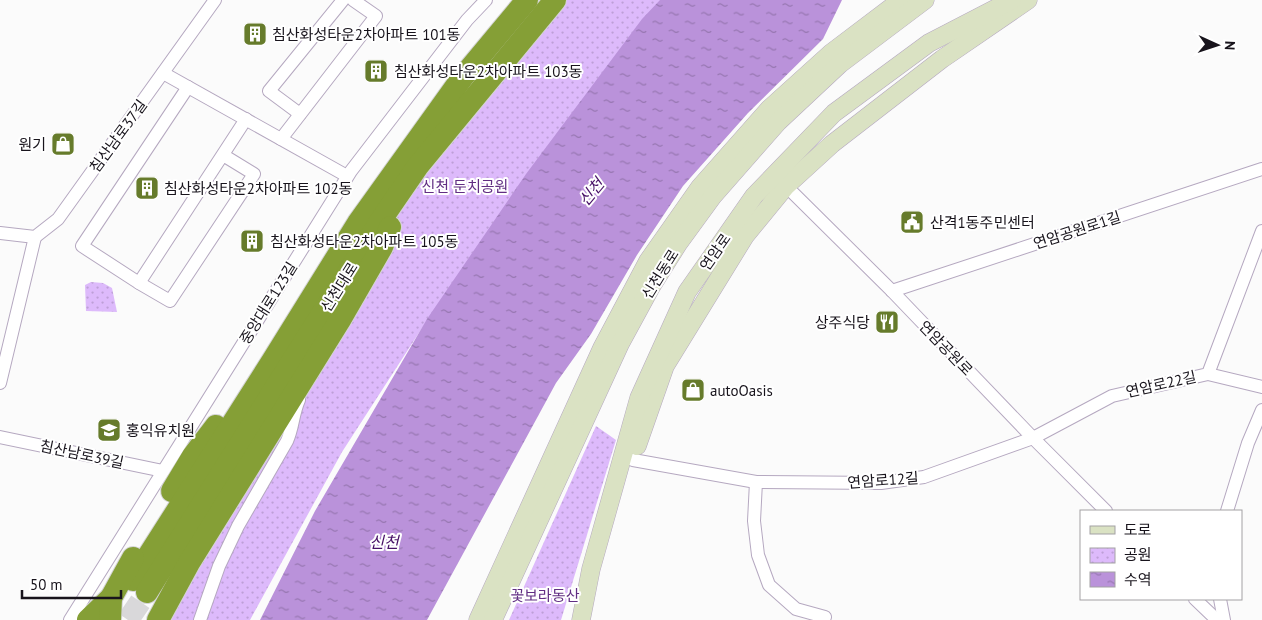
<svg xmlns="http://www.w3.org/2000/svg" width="1262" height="620" viewBox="0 0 1262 620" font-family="'PT Sans','Noto Sans KR',sans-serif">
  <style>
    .park { fill: url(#park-dots) }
    .water { fill: url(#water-ripples) }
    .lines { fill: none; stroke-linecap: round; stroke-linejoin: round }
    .highway-tunnel { stroke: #d9d8da; stroke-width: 22; stroke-dasharray: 22 11; stroke-linecap: butt }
    .street-casing { stroke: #b5a8c0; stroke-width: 14 }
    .secondary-casing { stroke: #b5a8c0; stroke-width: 19 }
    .highway-casing { stroke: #d5d5d6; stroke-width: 24 }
    .street { stroke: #fff; stroke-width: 12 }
    .secondary { stroke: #dae2c3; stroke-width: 18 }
    .highway { stroke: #859f36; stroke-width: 22 }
    .labels { text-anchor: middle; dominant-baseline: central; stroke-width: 4; stroke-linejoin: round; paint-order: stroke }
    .poi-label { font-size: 15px; fill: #18141c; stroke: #fff; text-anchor: start }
    .street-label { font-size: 15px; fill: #18141c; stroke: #fff }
    .park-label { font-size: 15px; fill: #612e83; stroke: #fff }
    .water-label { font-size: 16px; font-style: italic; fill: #471167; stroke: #fff }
  </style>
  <defs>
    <pattern id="park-dots" width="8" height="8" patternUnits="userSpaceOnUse" patternTransform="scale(1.25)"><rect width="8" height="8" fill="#ddbafb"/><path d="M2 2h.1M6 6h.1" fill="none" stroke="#bd9fd7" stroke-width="1.8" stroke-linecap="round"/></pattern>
    <pattern id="water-ripples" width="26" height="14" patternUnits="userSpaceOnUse" patternTransform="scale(1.25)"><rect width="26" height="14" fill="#ba92da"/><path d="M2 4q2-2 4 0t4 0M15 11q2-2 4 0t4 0" fill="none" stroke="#9676b0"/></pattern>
  </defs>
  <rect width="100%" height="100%" fill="#fbfbfb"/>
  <!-- park -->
  <g class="park">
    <path d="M562 0H670L424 325 342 452 250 620H166L428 159Z"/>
    <path d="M91 282 103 283 112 288 117 312 86 311 85 285Z"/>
    <path d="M596 426 616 440 561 620H509Z"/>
  </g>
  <!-- water -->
  <path class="water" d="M660 0H842L823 39 748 113 683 186 637 255 591 334 556 383 427 620H260L315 511 427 319 526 174 642 19Z"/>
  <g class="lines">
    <!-- highway-tunnel -->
    <path class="highway-tunnel" d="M128 620 147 592"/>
    <!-- street casing -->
    <g class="street-casing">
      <g id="street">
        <path d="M163 73 347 176"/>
        <path d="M300 114 269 91 343 0"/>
        <path d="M281 139 376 16 353 0"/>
        <path d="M223 155 254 174 170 301 139 283 246 119"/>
        <path d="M786 186 892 291 1033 438 1106 511"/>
        <path d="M0 233 35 237 58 219 215 0"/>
        <path d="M139 283 82 246 188 87"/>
        <path d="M892 291 1262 169"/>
        <path d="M1208 374 1262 387"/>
        <path d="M0 383 35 237"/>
        <path d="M0 437 163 471"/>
        <path d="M633 460 756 482 881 483 924 477 1033 438 1112 396 1208 374 1262 231"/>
        <path d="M756 482 754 521 758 555 769 585 796 609 825 617"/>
        <path d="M1227 511 1248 443 1262 410"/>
        <path d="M1195 599 1217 620"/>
        <path d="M1220 599 1224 620"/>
        <path d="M70 620 351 171 467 20 486 0"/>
        <path d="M200 620 219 566 238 526 287 441C293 428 293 413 299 400"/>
      </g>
    </g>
    <!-- secondary casing -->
    <g class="secondary-casing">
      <g id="secondary">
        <path d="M637 446 665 366 745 236 786 186 832 144 942 59 1028 0"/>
        <path d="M478 620 602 348 648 261 700 187 769 109 831 53 901 0"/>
        <path d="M493 620 620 344 651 287 678 244 713 196 778 122 840 64 925 0"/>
        <path d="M581 620 591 569 639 398 687 292 754 196 834 113 929 43 1012 0"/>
      </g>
    </g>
    <!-- highway casing -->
    <g class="highway-casing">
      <g id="highway">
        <path d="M172 491 193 456 216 426"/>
        <path d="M133 580 273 360 358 223 462 78 527 0"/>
        <path d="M147 592 383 217 418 166 555 0"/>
        <path d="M88 620 111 598"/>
        <path d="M110 620 111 598 133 558"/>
        <path d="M158 620 189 563 340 320 382 247 390 227"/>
      </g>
    </g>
    <!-- street -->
    <use href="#street" class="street"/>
    <!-- secondary -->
    <use href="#secondary" class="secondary"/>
    <!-- highway -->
    <use href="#highway" class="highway"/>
  </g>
  <!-- icons -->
  <defs>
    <g id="building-square" transform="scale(1.25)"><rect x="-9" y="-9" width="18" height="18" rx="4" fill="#667b2b" stroke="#fff"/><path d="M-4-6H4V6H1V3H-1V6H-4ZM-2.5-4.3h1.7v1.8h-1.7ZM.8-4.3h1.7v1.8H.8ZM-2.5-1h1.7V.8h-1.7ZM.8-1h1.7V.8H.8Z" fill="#fff"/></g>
    <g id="shop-square" transform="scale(1.25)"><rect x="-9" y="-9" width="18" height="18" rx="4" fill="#667b2b" stroke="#fff"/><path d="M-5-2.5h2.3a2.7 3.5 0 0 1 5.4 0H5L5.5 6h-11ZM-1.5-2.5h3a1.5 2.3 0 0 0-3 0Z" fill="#fff"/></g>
    <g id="civic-square" transform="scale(1.25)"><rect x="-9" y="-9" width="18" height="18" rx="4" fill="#667b2b" stroke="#fff"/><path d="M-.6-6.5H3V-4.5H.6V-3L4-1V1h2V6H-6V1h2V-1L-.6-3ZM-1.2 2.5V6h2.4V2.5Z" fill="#fff"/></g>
    <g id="restaurant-square" transform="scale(1.25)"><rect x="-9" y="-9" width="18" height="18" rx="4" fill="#667b2b" stroke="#fff"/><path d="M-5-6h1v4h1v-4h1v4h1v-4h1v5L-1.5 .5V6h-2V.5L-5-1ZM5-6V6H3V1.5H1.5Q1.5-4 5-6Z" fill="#fff"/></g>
    <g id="school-square" transform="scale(1.25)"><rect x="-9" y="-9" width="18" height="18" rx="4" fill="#667b2b" stroke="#fff"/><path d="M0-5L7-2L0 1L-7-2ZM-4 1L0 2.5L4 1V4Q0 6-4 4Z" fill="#fff"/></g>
  </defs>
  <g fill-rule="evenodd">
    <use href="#building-square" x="255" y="34"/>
    <use href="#building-square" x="376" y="71"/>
    <use href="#shop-square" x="63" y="144"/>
    <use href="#building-square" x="147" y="188"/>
    <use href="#civic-square" x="912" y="222"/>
    <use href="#building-square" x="252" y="241"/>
    <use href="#restaurant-square" x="887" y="322"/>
    <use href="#shop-square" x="693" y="390"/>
    <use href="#school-square" x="109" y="430"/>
  </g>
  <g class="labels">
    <!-- poi labels -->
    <g class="poi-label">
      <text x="272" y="34">침산화성타운2차아파트 101동</text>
      <text x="394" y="71">침산화성타운2차아파트 103동</text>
      <text x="46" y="144" text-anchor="end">원기</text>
      <text x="164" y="188">침산화성타운2차아파트 102동</text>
      <text x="930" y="222">산격1동주민센터</text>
      <text x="270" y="241">침산화성타운2차아파트 105동</text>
      <text x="870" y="322" text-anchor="end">상주식당</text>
      <text x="710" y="390">autoOasis</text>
      <text x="126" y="430">홍익유치원</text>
    </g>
    <!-- street labels -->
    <g class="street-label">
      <text transform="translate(118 136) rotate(-54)">침산남로37길</text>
      <text transform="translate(1077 230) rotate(-18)">연암공원로1길</text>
      <text transform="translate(715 252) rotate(-55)">연암로</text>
      <text transform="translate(660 274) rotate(-58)">신천동로</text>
      <text transform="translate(339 287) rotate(-58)">신천대로</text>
      <text transform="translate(268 303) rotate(-58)">중앙대로123길</text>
      <text transform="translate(946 348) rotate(46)">연암공원로</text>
      <text transform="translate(1161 384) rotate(-13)">연암로22길</text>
      <text transform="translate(82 454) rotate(12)">침산남로39길</text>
      <text transform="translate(883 480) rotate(-4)">연암로12길</text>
    </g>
    <!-- park labels -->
    <g class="park-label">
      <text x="465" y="186">신천 둔치공원</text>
      <text x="545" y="595">꽃보라동산</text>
    </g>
    <!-- water labels -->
    <g class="water-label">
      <text transform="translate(591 192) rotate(-50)">신천</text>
      <text x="384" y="542">신천</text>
    </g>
  </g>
  <!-- legend -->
  <rect x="1080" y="510" width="162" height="90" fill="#ffffff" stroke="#a3a1a4"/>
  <rect x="1090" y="526" width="25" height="8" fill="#dae2c3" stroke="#a3a1a4"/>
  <text x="1124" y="535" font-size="15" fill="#18141c">도로</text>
  <rect x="1090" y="548" width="25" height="15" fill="url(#park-dots)" stroke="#a3a1a4"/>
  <text x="1124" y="560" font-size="15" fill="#18141c">공원</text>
  <rect x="1090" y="572" width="25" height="15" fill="url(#water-ripples)" stroke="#a3a1a4"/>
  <text x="1124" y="585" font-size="15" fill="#18141c">수역</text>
  <!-- north arrow -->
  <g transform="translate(1217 45) rotate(93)" stroke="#ffffff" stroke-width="4" paint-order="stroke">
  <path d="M0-4L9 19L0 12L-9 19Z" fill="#18141c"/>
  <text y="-8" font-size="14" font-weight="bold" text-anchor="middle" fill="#18141c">N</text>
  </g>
  <!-- scale -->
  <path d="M22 590v8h99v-8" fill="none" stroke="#18141c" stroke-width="2.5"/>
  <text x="30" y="590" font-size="15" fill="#18141c" stroke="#ffffff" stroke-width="4" paint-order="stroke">50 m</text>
</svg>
